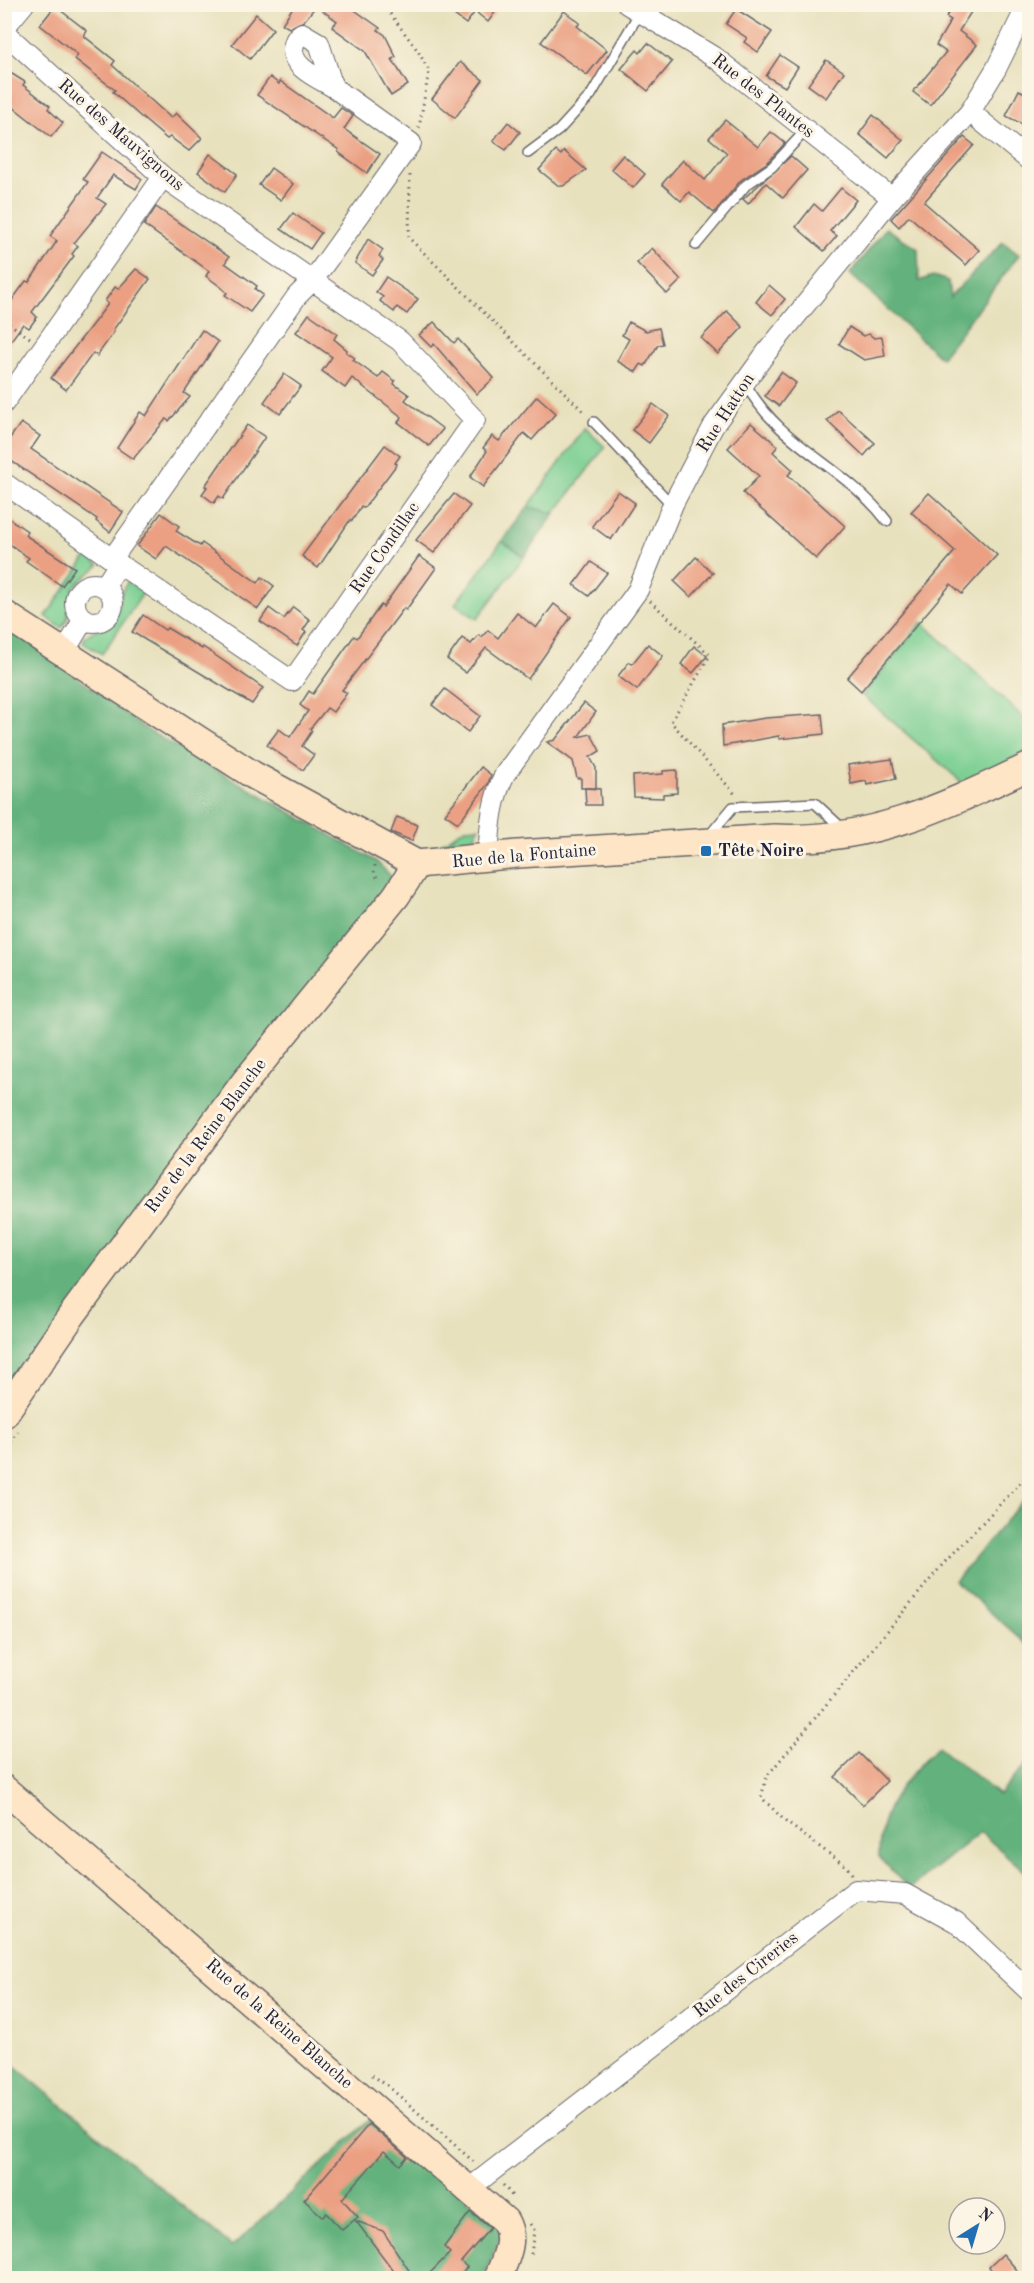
<svg xmlns="http://www.w3.org/2000/svg" width="1034" height="2283" viewBox="0 0 1034 2283" font-family="'Old Standard TT',serif">
  <style>
    .green { fill: #7bcf93; stroke: #4e7867; stroke-width: 1.5 }
    .forest { fill: #64b27d; stroke: #436a5c; stroke-width: 1.5 }
    .building { fill: #eba083 }
    .lines { fill: none; stroke-linecap: round; stroke-linejoin: round }
    .lane-casing { stroke: #676569; stroke-width: 12 }
    .street-casing { stroke: #676569; stroke-width: 22 }
    .secondary-casing { stroke: #676569; stroke-width: 30 }
    .path { stroke: #676569; stroke-width: 3; stroke-dasharray: 1.5 4.5; stroke-linecap: butt }
    .lane { stroke: #fff; stroke-width: 9 }
    .street { stroke: #fff; stroke-width: 20 }
    .secondary { stroke: #fde5c5; stroke-width: 27 }
    .poi-dot { fill: #1f6fb2; stroke: #fcf5e5; stroke-width: 2 }
    .labels { text-anchor: middle; dominant-baseline: central; stroke-width: 6; stroke-linejoin: round; paint-order: stroke }
    .street-label { font-size: 18px; fill: #22223b; stroke: #fcf5e5 }
    .poi-label { font-size: 18px; font-weight: bold; fill: #22223b; stroke: #fcf5e5; text-anchor: start }
  </style>
  <rect width="100%" height="100%" fill="#fcf5e5"/>
  <filter id="ink" filterUnits="userSpaceOnUse"><feTurbulence type="fractalNoise" baseFrequency=".0167" numOctaves="2"/><feDisplacementMap in="SourceGraphic" scale="12" xChannelSelector="R" yChannelSelector="G"/><feConvolveMatrix kernelMatrix="1 2 1 2 8 2 1 2 1" color-interpolation-filters="sRGB"/></filter>
  <filter id="wash" filterUnits="userSpaceOnUse"><feTurbulence type="fractalNoise" baseFrequency=".008" numOctaves="4" result="noise"/><feDisplacementMap in="SourceGraphic" scale="24" xChannelSelector="R" yChannelSelector="G"/><feGaussianBlur stdDeviation="1.35" result="paint"/><feColorMatrix in="noise" values="0 0 0 0 0 0 0 0 0 0 0 0 0 0 0 0 0 1.4 0 .05"/><feComposite in="paint" operator="in"/></filter>
  <g filter="url(#wash)">
    <rect width="100%" height="100%" fill="#e8e1be"/>
    <!-- green -->
    <g class="green">
      <path d="M585 428 605 447 555 513 528 507Z"/>
      <path d="M502 541 524 557 477 619 455 604Z"/>
      <path d="M87 556 99 565 73 588 67 620 61 628 46 616Z"/>
      <path d="M131 579 146 589 102 654 83 643C84 631 103 630 111 621 124 608 116 591 131 579Z"/>
      <path d="M922 622 1029 723V750L964 784 862 695Z"/>
      <path d="M479 827C469 853 457 849 432 850L465 828Z"/>
    </g>
    <!-- forest -->
    <g class="forest">
      <path d="M886 228 918 249 919 281 933 276 948 281 950 297 1003 242 1019 255 941 358 850 274Z"/>
      <path d="M528 507 555 513 524 557 502 541Z"/>
      <path d="M5 623 149 731 376 861 393 878 5 1407Z"/>
      <path d="M1029 1493V1646L955 1581Z"/>
      <path d="M938 1746 999 1795 1029 1761V1875L980 1832 909 1889 879 1857C879 1805 904 1781 938 1746Z"/>
      <path d="M4 2057 232 2247 372 2118 504 2230 483 2278H5Z"/>
    </g>
    <g id="blocks">
      <!-- building -->
      <g class="building">
        <path d="M295 4H346L380 28 378 30 385 35 396 57 392 59 408 85 391 96 365 51 332 27 337 21 316 6 304 21 289 28 282 24Z"/>
        <path d="M460 4 474 13 466 24 453 14Z"/>
        <path d="M484 4H501L488 22 477 13Z"/>
        <path d="M954 4H976L959 31 977 45 930 105 913 92 946 52 936 45 951 20 946 17Z"/>
        <path d="M55 6 87 31 84 36 115 61 112 65 171 118 176 113 202 138 189 151 170 137 167 139 141 117 113 92 115 90 75 59 78 55 40 25Z"/>
        <path d="M736 9 772 32 758 52 744 42 747 38 726 24Z"/>
        <path d="M564 11 580 23 577 26 607 50 587 75 541 42Z"/>
        <path d="M256 14 273 29 250 59 232 44Z"/>
        <path d="M648 43 672 62 648 91 621 69 637 50 640 53Z"/>
        <path d="M780 55 798 67 785 87 766 76Z"/>
        <path d="M826 60 844 72 826 98 808 85Z"/>
        <path d="M460 62 483 80 455 118 432 99Z"/>
        <path d="M4 69 25 82 23 85 50 106 48 109 63 123 51 137 8 103 10 101 4 96Z"/>
        <path d="M270 77 279 84 280 81 333 118 341 108 353 116 344 129 380 154 367 173 338 152 339 150 257 95Z"/>
        <path d="M1019 90 1029 95V114L1024 125 1006 116Z"/>
        <path d="M873 115 903 140 888 158 859 134Z"/>
        <path d="M725 120 758 147 771 132 785 143 768 162 741 180 714 213 689 192 681 201 662 184 683 160 705 180 727 153 709 138Z"/>
        <path d="M508 122 520 132 506 150 493 141Z"/>
        <path d="M964 137 974 145 924 202 979 250 966 265 909 216 899 227 891 219Z"/>
        <path d="M556 151 561 155 564 151 586 170 563 186H559L539 170Z"/>
        <path d="M102 152 142 179 136 189 113 175 97 198 106 204 74 243 78 246 72 254 74 256 32 312 37 317 29 328 23 324 4 350V311L26 281 29 282 57 241 50 236 88 182 83 179Z"/>
        <path d="M210 154 237 174 225 192 198 172Z"/>
        <path d="M623 155 645 174 633 188 611 169Z"/>
        <path d="M791 156 807 170 783 198 766 183 748 204 743 199Z"/>
        <path d="M271 168 293 184 281 200 259 185Z"/>
        <path d="M841 188 856 200 830 231 837 236 824 251 796 227 814 204 822 211Z"/>
        <path d="M156 207 229 257 225 263 257 286 255 289 263 295 250 312 225 295 227 293 221 287 206 276 209 271 144 225Z"/>
        <path d="M293 213 321 233 310 249 281 229Z"/>
        <path d="M368 239 383 250 379 256 383 260 372 275 355 263Z"/>
        <path d="M652 248 681 280 667 294 637 263Z"/>
        <path d="M136 269 150 279 113 330 114 332 97 356 93 353 66 390 51 378 108 304 105 301 115 287 118 289Z"/>
        <path d="M386 277 418 299 407 314 397 307 394 312 380 301 383 297 376 292Z"/>
        <path d="M769 285 785 299 772 315 756 302Z"/>
        <path d="M727 311 743 327 718 354 701 338Z"/>
        <path d="M309 314 337 334 334 339 347 350 346 352 355 358 353 360 378 378 383 372 395 381 394 384 409 395 405 400 443 429 429 446 398 422 402 417 352 378 345 388 322 371 332 357 296 332Z"/>
        <path d="M434 322 454 343 458 339 494 378 477 394 434 344 431 347 419 335Z"/>
        <path d="M629 322 646 331 659 328 663 344 658 345 645 366 641 364 636 372 617 361 629 339 622 335Z"/>
        <path d="M849 327 863 336 869 334 874 338 882 337 885 356 864 360 839 344Z"/>
        <path d="M202 330 218 342 184 393 190 397 169 421 166 419 133 459 117 448 140 412 146 416Z"/>
        <path d="M781 372 796 383 779 406 765 396Z"/>
        <path d="M284 374 301 386 280 414 264 402Z"/>
        <path d="M537 396 556 413 532 440 524 433 483 487 470 477 487 451 483 448 492 436 499 441Z"/>
        <path d="M653 404 669 416 649 443 632 430Z"/>
        <path d="M838 410 875 443 864 456 827 421Z"/>
        <path d="M21 423 40 436 31 449 123 512 110 532 96 521 97 519 4 456V446Z"/>
        <path d="M751 423 778 446 773 452 793 470 788 475 845 526 816 559 743 493 759 476 728 448Z"/>
        <path d="M247 425 265 437 223 499 219 496 214 503 202 494 207 487 205 486Z"/>
        <path d="M385 445 400 456 395 463 397 464 364 508 361 506 352 521 350 520 318 568 302 556Z"/>
        <path d="M618 491 635 503 611 540 592 526Z"/>
        <path d="M929 493 997 555 962 594 951 584 861 691 847 678 955 551 911 512Z"/>
        <path d="M454 494 470 506 434 553 416 540Z"/>
        <path d="M161 513 179 526 176 531 200 546 202 543 258 583 262 577 274 586 258 609 166 546 156 559 137 546Z"/>
        <path d="M4 515 27 531 25 535 75 568 62 586 26 561 29 558 4 540Z"/>
        <path d="M419 556 436 568 406 610 404 608 342 690 347 693 333 712 327 708 310 729 312 731 302 746 314 755 303 770 267 745 279 729 290 737 308 711 300 705 309 691 313 694 354 636 357 638 381 605 383 607Z"/>
        <path d="M696 557 713 573 691 597 674 581Z"/>
        <path d="M591 562 607 573 589 596 574 585Z"/>
        <path d="M554 604 571 617 528 679 486 648 466 673 447 659 462 638 471 644 479 635 482 637 488 630 498 638 517 613 536 628Z"/>
        <path d="M293 607 310 620 303 630 306 632 297 646 260 621 269 608 284 619Z"/>
        <path d="M143 615 165 630 167 628 202 649 203 647 263 688 252 704 132 632Z"/>
        <path d="M648 644 663 656 637 690 618 676 629 662 632 664Z"/>
        <path d="M694 646 707 656 693 673 681 664Z"/>
        <path d="M445 689 480 716 468 732 432 705Z"/>
        <path d="M584 703 596 712 578 737 591 734 600 751 590 757 596 768V788H581V778H577L573 761 547 742 555 740Z"/>
        <path d="M822 714 824 734 779 739V736L723 746 722 725 766 718Z"/>
        <path d="M892 759 896 779 867 785 866 781 851 784 848 765Z"/>
        <path d="M481 767 491 775 488 784 458 823 445 814Z"/>
        <path d="M677 770V793L663 794V798L634 797 633 776 663 774V771Z"/>
        <path d="M585 788 600 789 601 805H586Z"/>
        <path d="M397 817 418 825 412 841 391 832Z"/>
        <path d="M859 1753 887 1781 863 1805 835 1777Z"/>
        <path d="M369 2124 407 2157 400 2165 384 2151 342 2199 358 2217 342 2230 326 2213 323 2217 304 2200Z"/>
        <path d="M470 2212 490 2228 461 2262 467 2267 457 2278H425L450 2253 444 2247Z"/>
        <path d="M356 2221 383 2231 414 2278H399Z"/>
        <path d="M1003 2254 1017 2270 1007 2278H999L989 2267Z"/>
      </g>
    </g>
  </g>
  <g filter="url(#ink)">
    <use href="#blocks" fill-opacity="0" stroke="#676569" stroke-width="1.5"/>
    <g class="lines">
      <!-- lane casing -->
      <g class="lane-casing">
        <g id="lane">
          <path d="M528 153 559 130 591 95 640 12"/>
          <path d="M696 245 746 185 772 167 806 130"/>
          <path d="M745 383C781 448 844 465 887 521"/>
          <path d="M594 422 673 506"/>
          <path d="M708 837 733 807 815 803 844 830"/>
        </g>
      </g>
      <!-- street casing -->
      <g class="street-casing">
        <g id="street">
          <path d="M627 4 717 59 892 198"/>
          <path d="M4 28 24 4"/>
          <path d="M4 32 163 177 400 341 475 420 292 681 119 564 104 587"/>
          <path d="M970 112 1030 161"/>
          <path d="M4 403 163 177"/>
          <path d="M4 483 119 564"/>
          <path d="M112 559 297 296 313 280 411 143 333 87 319 43 302 33C297 36 296 38 294 44 287 66 318 78 333 87"/>
          <circle cx="94" cy="603" r="19"/>
          <path d="M63 654 84 619"/>
          <path d="M488 857C490 828 491 801 505 774L638 590 673 504 714 425 766 353 892 198 970 112 996 69 1028 4"/>
          <path d="M470 2188 856 1890 905 1894 956 1922 1030 1992"/>
        </g>
      </g>
      <!-- secondary casing -->
      <g class="secondary-casing">
        <g id="secondary">
          <path d="M4 614 253 775 417 864 518 854 774 838C871 843 945 806 1030 766"/>
          <path d="M4 1414 72 1315 244 1083 396 896 417 864"/>
          <path d="M4 1789 505 2221C516 2240 505 2259 498 2278"/>
        </g>
      </g>
      <!-- path -->
      <g class="path">
        <path d="M383 4 418 51 429 71 419 128"/>
        <path d="M410 175 409 238 585 413"/>
        <path d="M4 320 30 338"/>
        <path d="M650 601 710 655 671 722 735 794"/>
        <path d="M375 865 374 874 380 880"/>
        <path d="M4 1452 18 1432"/>
        <path d="M852 1874 847 1867 786 1822 761 1797 767 1776 943 1564 1030 1473"/>
        <path d="M372 2075 388 2086 474 2162"/>
        <path d="M503 2185 514 2198"/>
        <path d="M530 2224 534 2230 531 2255"/>
      </g>
      <!-- lane -->
      <use href="#lane" class="lane"/>
      <!-- street -->
      <use href="#street" class="street"/>
      <!-- secondary -->
      <use href="#secondary" class="secondary"/>
    </g>
  </g>
  <!-- markers -->
  <rect class="poi-dot" x="700" y="845" width="12" height="12" rx="3"/>
  <g class="labels">
    <!-- street labels -->
    <g class="street-label">
      <text transform="translate(763 96) rotate(38)">Rue des Plantes</text>
      <text transform="translate(121 135) rotate(41)">Rue des Mauvignons</text>
      <text transform="translate(726 413) rotate(-57)">Rue Hatton</text>
      <text transform="translate(385 548) rotate(-55)">Rue Condillac</text>
      <text transform="translate(524 856) rotate(-5)">Rue de la Fontaine</text>
      <text transform="translate(206 1136) rotate(-53)">Rue de la Reine Blanche</text>
      <text transform="translate(746 1975) rotate(-38)">Rue des Cireries</text>
      <text transform="translate(279 2024) rotate(41)">Rue de la Reine Blanche</text>
    </g>
    <!-- poi labels -->
    <g class="poi-label">
      <text x="718" y="851">Tête Noire</text>
    </g>
  </g>
  <!-- margin -->
  <rect width="1034" height="2283" fill="none" stroke="#fcf5e5" stroke-width="24"/>
  <!-- north arrow -->
  <g transform="translate(977 2226) rotate(37)"><circle r="28" fill="#fcf5e5" stroke="#a5a1a1" stroke-width="1.5"/>
  <path d="M0-4.5L10 22L0 15L-10 22Z" fill="#1f6fb2"/>
  <text y="-9" font-size="16" font-weight="bold" text-anchor="middle" fill="#22223b">N</text>
  </g>
</svg>
